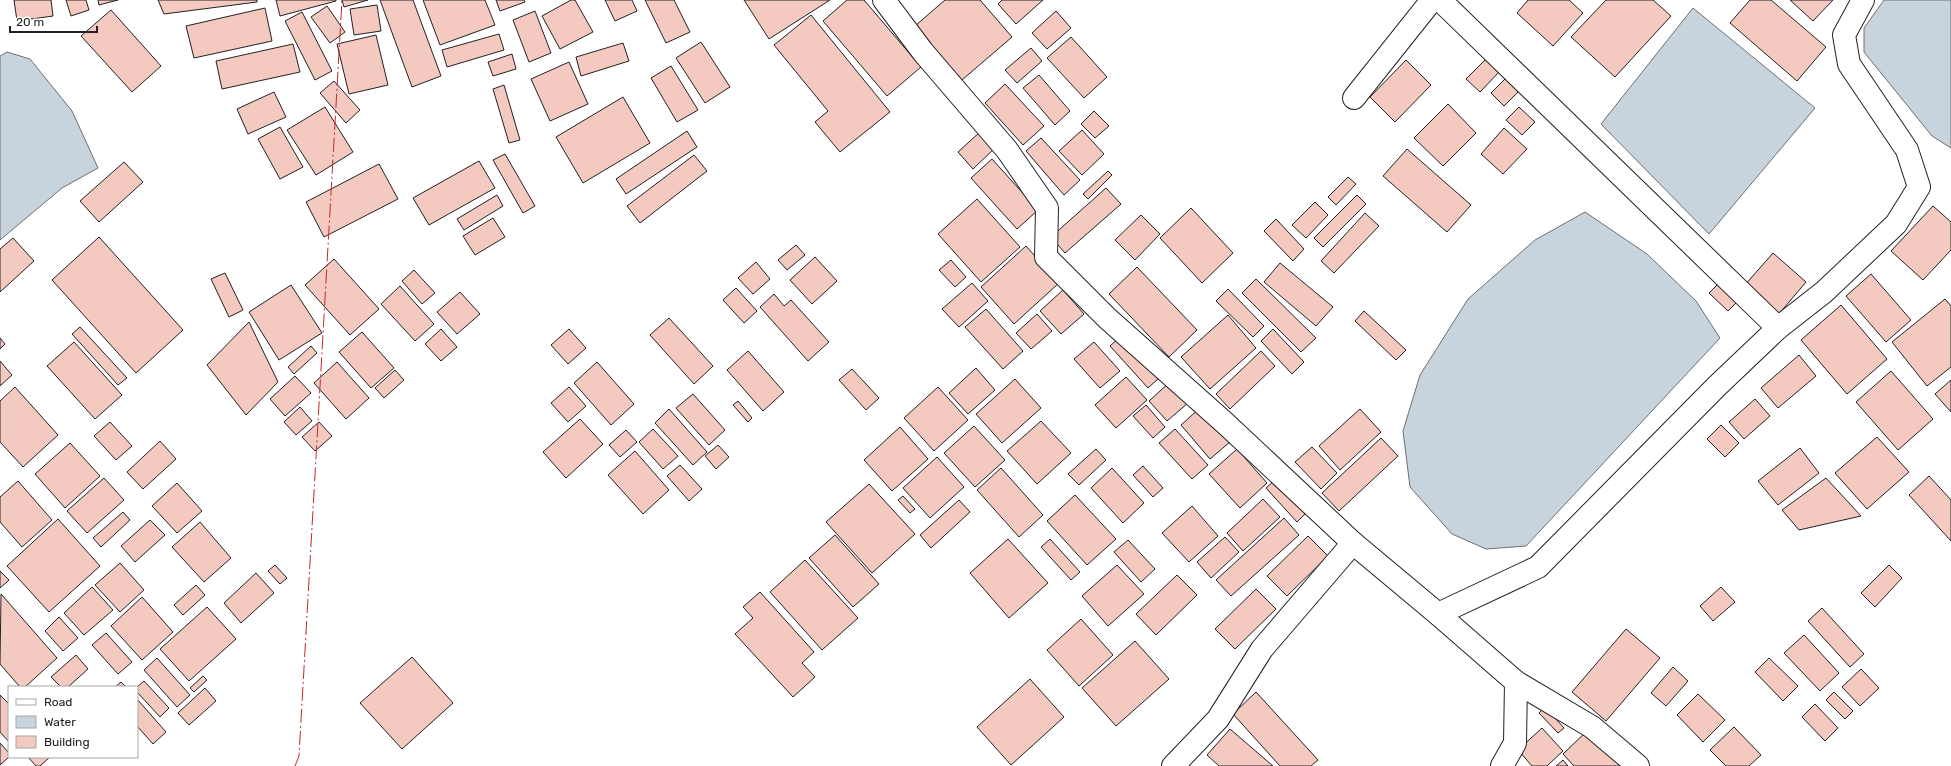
<svg xmlns="http://www.w3.org/2000/svg" width="1951" height="766" viewBox="0 0 1951 766" font-family="Rubik,sans-serif">
  <style>
    .water { fill: #c7d3dd; stroke: #6f6f6f }
    .building { fill: #f3c9c0; stroke: #222 }
    .lines { fill: none; stroke-linecap: round; stroke-linejoin: round }
    .street-casing { stroke: #222; stroke-width: 24 }
    .street { stroke: #fff; stroke-width: 22 }
    .power { stroke: #c62828; stroke-width: 1; stroke-dasharray: 14 3 2 3; stroke-linecap: butt }
  </style>
  <rect width="100%" height="100%" fill="#fff"/>
  <!-- water -->
  <g class="water">
    <path d="M1884 0H1951V148L1932 136 1864 52V28Z"/>
    <path d="M1693 8 1815 108 1709 234 1601 124Z"/>
    <path d="M7 52 30 59 72 111 98 168 62 188 0 240V56Z"/>
    <path d="M1585 212 1647 254 1696 301 1720 338 1526 546 1486 549 1452 534 1410 487 1403 431 1420 375 1468 299 1535 240Z"/>
  </g>
  <!-- building -->
  <g class="building">
    <path d="M14 0H51L53 16 17 21Z"/>
    <path d="M66 0H86L89 10 71 16Z"/>
    <path d="M98 0H118L99 5Z"/>
    <path d="M158 0H257V2L164 14Z"/>
    <path d="M276 0H336V1L280 16Z"/>
    <path d="M342 0H368L344 7Z"/>
    <path d="M380 0H413L441 76 412 87Z"/>
    <path d="M423 0H485L495 25 440 45Z"/>
    <path d="M496 0H524L525 2 500 11Z"/>
    <path d="M571 0H575L593 32 560 49 542 16Z"/>
    <path d="M605 0H632L637 11 615 21Z"/>
    <path d="M645 0H674L690 32 666 43Z"/>
    <path d="M744 0H830L769 39Z"/>
    <path d="M847 0H864L921 67 887 96 823 21Z"/>
    <path d="M945 0H980L1012 37 962 80 915 26Z"/>
    <path d="M1002 0H1043L1016 24 998 4Z"/>
    <path d="M1528 0H1569L1583 13 1553 46 1517 13Z"/>
    <path d="M1606 0H1653L1671 16 1615 77 1571 37Z"/>
    <path d="M1750 0H1771L1826 47 1797 81 1730 23Z"/>
    <path d="M1790 0H1833L1813 21Z"/>
    <path d="M377 5 381 31 354 35 350 9Z"/>
    <path d="M327 6 345 32 330 43 311 17Z"/>
    <path d="M265 8 272 41 194 58 186 26Z"/>
    <path d="M111 10 161 66 132 92 81 36Z"/>
    <path d="M535 11 551 53 529 62 513 20Z"/>
    <path d="M1056 11 1071 28 1047 49 1032 33Z"/>
    <path d="M302 12 332 71 315 80 285 21Z"/>
    <path d="M811 15 890 112 840 152 815 122 828 111 774 45Z"/>
    <path d="M499 34 504 50 447 67 442 50Z"/>
    <path d="M376 35 388 85 349 94 337 44Z"/>
    <path d="M1071 37 1107 77 1084 98 1047 58Z"/>
    <path d="M701 42 730 87 705 103 676 58Z"/>
    <path d="M623 43 629 61 581 76 576 57Z"/>
    <path d="M293 44 300 72 222 89 216 61Z"/>
    <path d="M1031 48 1042 61 1017 83 1005 70Z"/>
    <path d="M512 54 516 69 493 76 488 62Z"/>
    <path d="M1487 58 1500 71 1480 92 1466 79Z"/>
    <path d="M1406 60 1431 85 1395 122 1370 97Z"/>
    <path d="M569 62 588 104 550 121 531 79Z"/>
    <path d="M671 66 698 110 677 122 651 78Z"/>
    <path d="M1039 75 1070 111 1055 125 1023 88Z"/>
    <path d="M1507 77 1520 90 1504 106 1491 93Z"/>
    <path d="M334 81 360 110 346 123 320 93Z"/>
    <path d="M1005 84 1044 126 1023 145 985 103Z"/>
    <path d="M504 85 520 140 509 143 493 89Z"/>
    <path d="M274 92 286 117 248 134 237 109Z"/>
    <path d="M623 97 650 143 583 183 556 137Z"/>
    <path d="M1448 104 1476 133 1443 166 1414 138Z"/>
    <path d="M325 107 353 152 316 175 287 130Z"/>
    <path d="M1519 107 1535 122 1522 135 1506 120Z"/>
    <path d="M1094 111 1109 126 1095 138 1081 124Z"/>
    <path d="M280 127 303 167 280 179 258 139Z"/>
    <path d="M1504 128 1527 149 1503 174 1481 154Z"/>
    <path d="M1082 130 1104 154 1082 175 1059 151Z"/>
    <path d="M687 131 697 147 626 194 616 179Z"/>
    <path d="M981 131 995 148 973 169 958 152Z"/>
    <path d="M1041 138 1080 180 1064 195 1026 151Z"/>
    <path d="M1407 149 1471 205 1447 232 1383 176Z"/>
    <path d="M505 154 535 206 523 213 493 160Z"/>
    <path d="M694 155 707 171 640 223 627 206Z"/>
    <path d="M992 159 1038 210 1017 229 971 178Z"/>
    <path d="M479 161 495 188 429 225 413 198Z"/>
    <path d="M124 162 143 182 99 222 80 201Z"/>
    <path d="M379 164 398 199 324 237 306 202Z"/>
    <path d="M1108 171 1112 175 1088 199 1083 194Z"/>
    <path d="M1348 177 1356 184 1336 205 1328 197Z"/>
    <path d="M1106 188 1121 204 1065 253 1051 237Z"/>
    <path d="M497 195 503 206 464 230 457 219Z"/>
    <path d="M1357 195 1366 204 1323 247 1314 238Z"/>
    <path d="M977 199 1020 247 981 282 938 234Z"/>
    <path d="M1315 202 1328 215 1306 238 1292 225Z"/>
    <path d="M1933 206 1951 222V250L1923 280 1891 251Z"/>
    <path d="M1191 208 1233 253 1202 283 1160 238Z"/>
    <path d="M1365 213 1379 226 1334 273 1321 261Z"/>
    <path d="M1141 215 1160 234 1135 260 1115 240Z"/>
    <path d="M493 218 505 237 475 255 463 236Z"/>
    <path d="M1276 219 1304 249 1293 261 1264 231Z"/>
    <path d="M99 237 183 330 136 373 52 280Z"/>
    <path d="M13 238 34 261 0 292V249Z"/>
    <path d="M796 245 805 255 787 270 778 260Z"/>
    <path d="M1026 246 1059 283 1014 324 981 287Z"/>
    <path d="M1773 253 1806 282 1778 315 1744 286Z"/>
    <path d="M815 257 837 281 812 304 790 280Z"/>
    <path d="M334 259 379 309 350 335 305 285Z"/>
    <path d="M951 260 966 277 955 287 939 270Z"/>
    <path d="M756 262 770 279 753 294 738 278Z"/>
    <path d="M1280 263 1333 307 1316 326 1264 282Z"/>
    <path d="M1137 267 1197 330 1169 357 1109 294Z"/>
    <path d="M414 270 435 293 422 304 402 281Z"/>
    <path d="M225 273 243 310 229 317 211 279Z"/>
    <path d="M1871 274 1911 320 1886 342 1846 296Z"/>
    <path d="M1256 279 1316 338 1301 352 1242 293Z"/>
    <path d="M1721 281 1740 299 1728 311 1709 293Z"/>
    <path d="M972 283 988 301 959 327 942 309Z"/>
    <path d="M291 285 322 333 279 360 249 312Z"/>
    <path d="M400 286 434 324 415 341 381 304Z"/>
    <path d="M736 288 757 311 744 323 723 300Z"/>
    <path d="M1228 289 1264 326 1253 337 1216 301Z"/>
    <path d="M1063 290 1084 314 1061 334 1040 311Z"/>
    <path d="M460 292 480 314 457 334 437 312Z"/>
    <path d="M774 294 784 306 791 300 829 342 808 361 760 307Z"/>
    <path d="M1945 299 1951 306V367L1927 386 1892 342Z"/>
    <path d="M1841 305 1887 359 1847 394 1801 340Z"/>
    <path d="M986 309 1023 351 1003 369 965 327Z"/>
    <path d="M1364 311 1406 350 1396 360 1355 321Z"/>
    <path d="M1037 314 1052 331 1031 349 1016 333Z"/>
    <path d="M1228 315 1256 348 1210 389 1181 357Z"/>
    <path d="M669 318 713 366 694 384 650 335Z"/>
    <path d="M249 322 278 382 246 415 207 365Z"/>
    <path d="M80 327 127 378 118 385 72 334Z"/>
    <path d="M441 329 457 347 441 361 425 344Z"/>
    <path d="M569 329 586 348 568 364 551 345Z"/>
    <path d="M1273 329 1304 362 1292 374 1261 341Z"/>
    <path d="M362 332 394 368 371 388 339 352Z"/>
    <path d="M1121 336 1159 378 1148 388 1110 346Z"/>
    <path d="M0 338 5 344 0 349Z"/>
    <path d="M74 342 122 395 95 419 47 366Z"/>
    <path d="M1094 342 1120 371 1100 388 1074 359Z"/>
    <path d="M311 346 317 353 294 374 288 367Z"/>
    <path d="M748 351 784 392 763 411 727 370Z"/>
    <path d="M1261 351 1275 366 1230 409 1216 394Z"/>
    <path d="M1799 355 1816 376 1778 408 1761 388Z"/>
    <path d="M0 361 12 375 0 386Z"/>
    <path d="M337 362 369 398 346 419 314 383Z"/>
    <path d="M597 362 634 404 611 425 574 383Z"/>
    <path d="M976 368 995 390 968 414 949 393Z"/>
    <path d="M852 369 879 398 866 410 839 380Z"/>
    <path d="M395 370 404 380 384 398 375 388Z"/>
    <path d="M1891 371 1933 419 1898 450 1856 402Z"/>
    <path d="M295 376 311 393 285 416 270 399Z"/>
    <path d="M1126 377 1147 400 1116 428 1095 405Z"/>
    <path d="M1015 379 1041 408 1002 443 976 414Z"/>
    <path d="M1951 380V412L1935 394Z"/>
    <path d="M1170 382 1188 403 1167 421 1149 401Z"/>
    <path d="M15 387 58 435 23 467 0 442V401Z"/>
    <path d="M569 387 586 406 568 422 551 403Z"/>
    <path d="M938 387 968 420 934 451 904 418Z"/>
    <path d="M693 394 725 430 709 445 676 408Z"/>
    <path d="M1755 399 1770 416 1744 439 1729 422Z"/>
    <path d="M738 401 752 418 748 422 733 405Z"/>
    <path d="M1146 405 1165 427 1153 438 1133 416Z"/>
    <path d="M300 407 312 421 296 435 284 422Z"/>
    <path d="M1201 407 1231 441 1210 459 1181 425Z"/>
    <path d="M669 409 707 452 693 465 655 423Z"/>
    <path d="M1360 409 1381 432 1340 470 1319 446Z"/>
    <path d="M580 419 603 444 566 478 543 452Z"/>
    <path d="M1041 421 1071 453 1037 484 1007 451Z"/>
    <path d="M110 422 132 446 116 460 94 436Z"/>
    <path d="M319 422 332 436 315 451 302 437Z"/>
    <path d="M1721 425 1739 443 1725 457 1707 439Z"/>
    <path d="M974 426 1005 460 975 487 944 453Z"/>
    <path d="M900 427 928 459 892 491 864 460Z"/>
    <path d="M653 429 678 456 663 469 639 442Z"/>
    <path d="M1175 429 1208 465 1192 479 1159 443Z"/>
    <path d="M626 430 637 442 620 457 609 445Z"/>
    <path d="M1877 437 1909 472 1867 509 1835 473Z"/>
    <path d="M1381 438 1398 456 1339 511 1322 493Z"/>
    <path d="M160 441 176 459 143 489 127 472Z"/>
    <path d="M70 443 100 476 65 508 35 474Z"/>
    <path d="M718 445 729 457 716 469 705 456Z"/>
    <path d="M1312 447 1337 473 1321 489 1295 462Z"/>
    <path d="M1800 448 1819 473 1778 505 1758 481Z"/>
    <path d="M1096 449 1106 460 1079 485 1068 474Z"/>
    <path d="M1237 449 1267 483 1240 508 1209 474Z"/>
    <path d="M635 451 669 490 643 514 608 475Z"/>
    <path d="M937 457 964 487 930 518 903 488Z"/>
    <path d="M680 465 702 489 689 501 667 476Z"/>
    <path d="M1143 466 1163 488 1153 497 1133 475Z"/>
    <path d="M1001 468 1043 515 1019 537 977 490Z"/>
    <path d="M1112 468 1144 503 1123 523 1091 488Z"/>
    <path d="M1929 476 1951 500V541L1909 495Z"/>
    <path d="M104 478 124 500 87 533 67 511Z"/>
    <path d="M1826 478 1861 516 1799 530 1782 510Z"/>
    <path d="M1276 479 1306 513 1297 522 1266 488Z"/>
    <path d="M18 481 52 520 22 547 0 522V497Z"/>
    <path d="M177 483 202 511 177 533 152 506Z"/>
    <path d="M869 484 915 534 872 573 826 522Z"/>
    <path d="M1075 495 1116 539 1087 565 1047 521Z"/>
    <path d="M903 496 915 509 910 513 898 500Z"/>
    <path d="M1263 499 1280 517 1243 551 1227 533Z"/>
    <path d="M959 500 970 512 931 548 920 535Z"/>
    <path d="M1192 506 1218 536 1189 562 1162 533Z"/>
    <path d="M123 512 130 520 101 547 93 538Z"/>
    <path d="M1284 518 1299 535 1231 596 1216 580Z"/>
    <path d="M58 519 100 566 49 612 7 566Z"/>
    <path d="M150 520 165 535 135 562 121 546Z"/>
    <path d="M200 522 231 558 204 582 172 547Z"/>
    <path d="M835 535 879 584 853 607 809 558Z"/>
    <path d="M1308 536 1328 556 1287 596 1267 576Z"/>
    <path d="M1225 537 1239 552 1211 578 1197 562Z"/>
    <path d="M1008 539 1048 583 1009 618 970 573Z"/>
    <path d="M1050 539 1080 572 1071 580 1041 547Z"/>
    <path d="M1128 540 1155 569 1141 582 1114 552Z"/>
    <path d="M805 560 858 618 822 650 770 592Z"/>
    <path d="M120 563 144 590 120 612 95 585Z"/>
    <path d="M275 565 287 578 280 584 268 571Z"/>
    <path d="M1117 565 1144 594 1108 626 1082 596Z"/>
    <path d="M1889 565 1902 578 1875 607 1861 593Z"/>
    <path d="M0 571 9 580 0 588Z"/>
    <path d="M256 573 274 593 241 623 224 603Z"/>
    <path d="M1177 575 1197 595 1156 635 1136 614Z"/>
    <path d="M196 585 205 595 183 615 174 605Z"/>
    <path d="M92 587 113 610 84 635 64 613Z"/>
    <path d="M1721 587 1735 602 1713 621 1700 606Z"/>
    <path d="M1256 589 1276 609 1235 649 1215 629Z"/>
    <path d="M760 592 814 652 802 663 815 677 793 697 735 634 753 618 743 607Z"/>
    <path d="M1 594 57 658 25 687H20L0 664Z"/>
    <path d="M142 597 173 632 142 660 111 626Z"/>
    <path d="M207 607 236 639 189 681 160 649Z"/>
    <path d="M1822 608 1864 654 1850 667 1808 621Z"/>
    <path d="M59 617 78 638 63 651 45 631Z"/>
    <path d="M1081 619 1113 655 1079 686 1047 650Z"/>
    <path d="M1626 629 1660 658 1606 721 1572 692Z"/>
    <path d="M106 633 132 662 118 674 92 645Z"/>
    <path d="M1804 635 1839 673 1820 691 1784 653Z"/>
    <path d="M1135 641 1169 679 1116 726 1082 688Z"/>
    <path d="M76 655 88 669 68 687H61L51 677Z"/>
    <path d="M412 657 453 703 402 749 360 703Z"/>
    <path d="M157 658 190 695 177 707 144 670Z"/>
    <path d="M1769 658 1798 686 1783 701 1755 672Z"/>
    <path d="M1673 667 1688 681 1666 706 1651 693Z"/>
    <path d="M1861 669 1879 688 1860 706 1842 687Z"/>
    <path d="M203 676 207 680 194 692 190 688Z"/>
    <path d="M1030 679 1064 717 1011 765 977 727Z"/>
    <path d="M144 681 169 708 160 717 137 692V687Z"/>
    <path d="M121 682 126 687H115Z"/>
    <path d="M205 688 216 701 189 725 178 713Z"/>
    <path d="M1256 692 1318 760 1311 766H1280L1233 714Z"/>
    <path d="M1834 692 1853 711 1845 719 1826 700Z"/>
    <path d="M1698 694 1725 720 1703 742 1677 715Z"/>
    <path d="M0 695 9 704V742L0 732Z"/>
    <path d="M137 699 166 732 153 744 137 726Z"/>
    <path d="M1815 704 1838 728 1825 741 1802 717Z"/>
    <path d="M1545 707 1564 728 1558 733 1539 713Z"/>
    <path d="M1734 727 1761 755 1749 766H1726L1710 750Z"/>
    <path d="M1542 728 1563 751 1547 766H1532L1518 750Z"/>
    <path d="M1230 729 1273 766H1219L1207 755Z"/>
    <path d="M1588 730 1620 766H1574L1563 754Z"/>
    <path d="M0 743 9 753V757L0 765Z"/>
    <path d="M28 757H50L40 766H36Z"/>
    <path d="M1563 760 1568 766H1556Z"/>
  </g>
  <g class="lines">
    <!-- street casing -->
    <g class="street-casing">
      <g id="street">
        <path d="M884 0 923 52 1007 150 1047 208 1046 257 1107 318 1226 424 1353 543 1438 614 1516 682 1592 727 1638 766"/>
        <path d="M1440 0 1778 328"/>
        <path d="M1354 98 1432 0"/>
        <path d="M1438 614 1538 567 1717 386 1778 328 1824 292 1896 224 1919 187 1907 150 1849 64 1844 35 1863 0"/>
        <path d="M1173 766 1218 719 1262 649 1353 543"/>
        <path d="M1502 766 1515 743 1516 682"/>
      </g>
    </g>
    <!-- street -->
    <use href="#street" class="street"/>
    <!-- power -->
    <path class="power" d="M295 766 299 756 342 0"/>
  </g>
  <!-- legend -->
  <rect x="8" y="686" width="130" height="72" fill="#ffffff" stroke="#a7a7a7"/>
  <rect x="16" y="699" width="20" height="6" fill="#ffffff" stroke="#a7a7a7"/>
  <text x="44" y="706" font-size="12" fill="#222222">Road</text>
  <rect x="16" y="716" width="20" height="12" fill="#c7d3dd" stroke="#a7a7a7"/>
  <text x="44" y="726" font-size="12" fill="#222222">Water</text>
  <rect x="16" y="736" width="20" height="12" fill="#f3c9c0" stroke="#a7a7a7"/>
  <text x="44" y="746" font-size="12" fill="#222222">Building</text>
  <!-- scale -->
  <path d="M10 26v6h87v-6" fill="none" stroke="#222222" stroke-width="2"/>
  <text x="16" y="26" font-size="12" fill="#222222" stroke="#ffffff" stroke-width="3" paint-order="stroke">20 m</text>
</svg>
